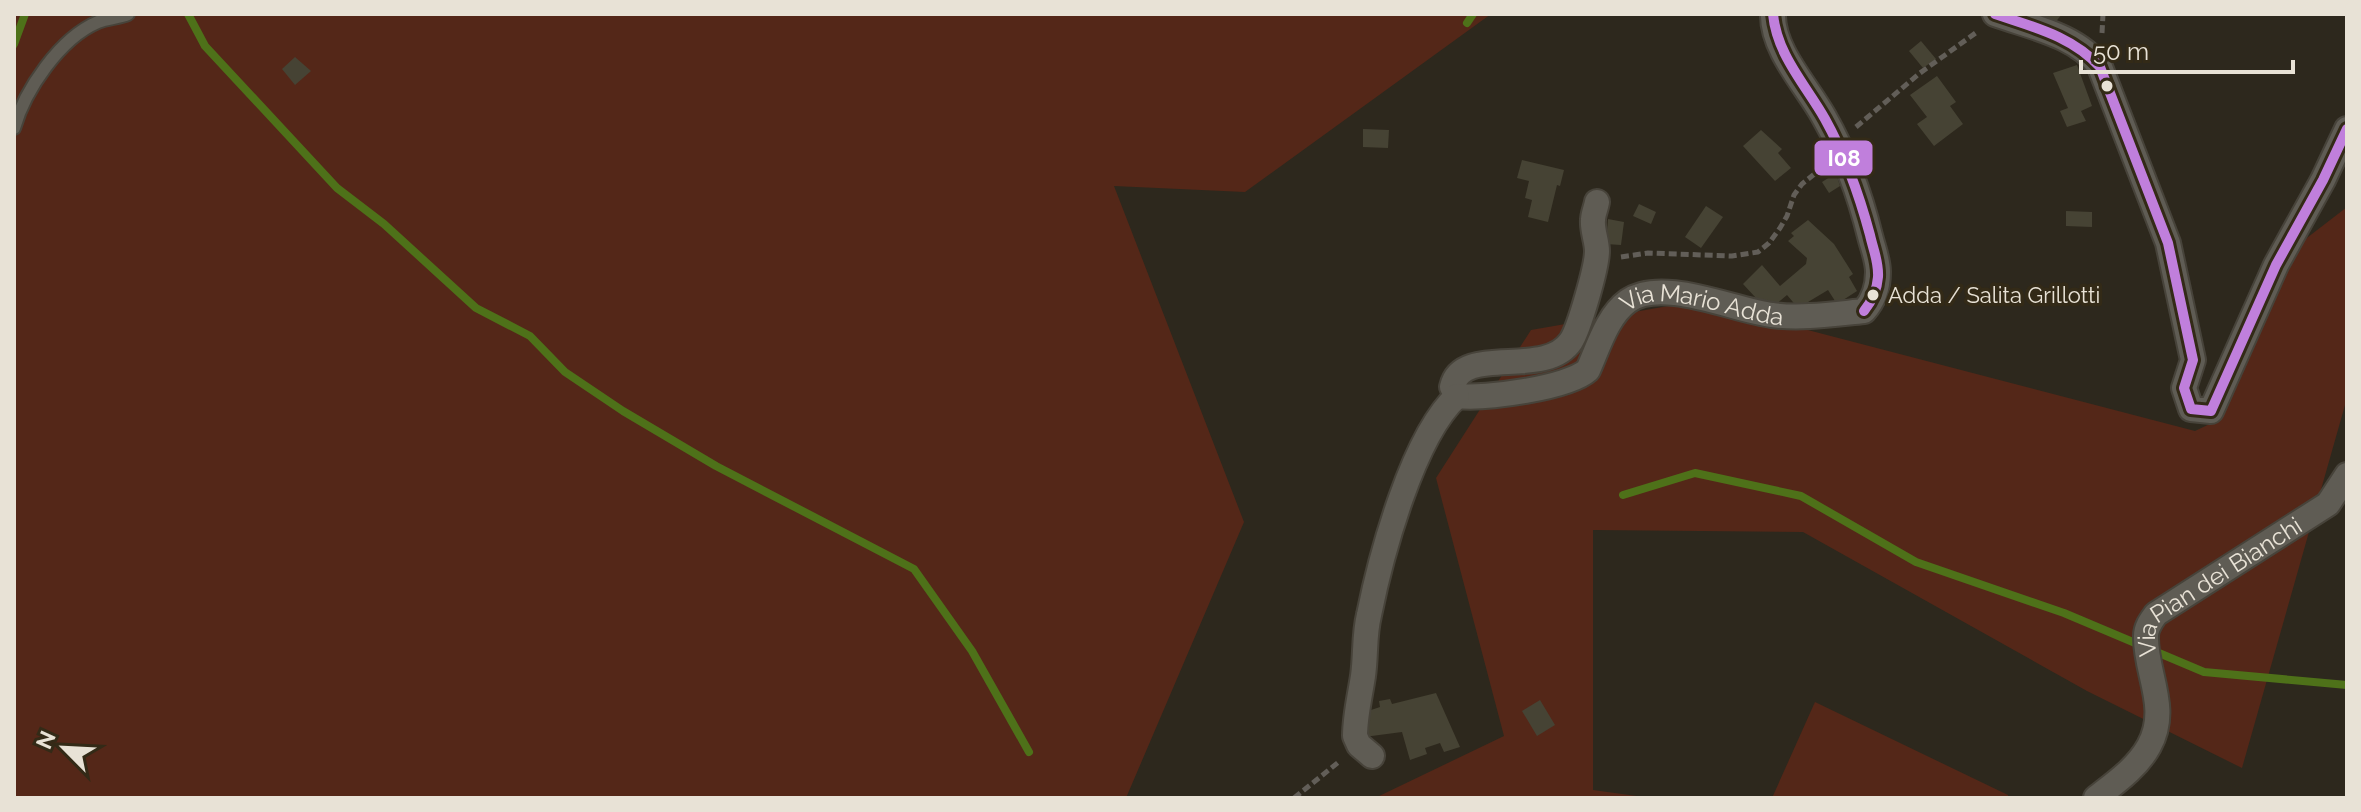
<svg xmlns="http://www.w3.org/2000/svg" width="2361" height="812" viewBox="0 0 2361 812" font-family="Raleway,sans-serif">
  <style>
    .green { fill: #542718 }
    .lines { fill: none; stroke-linecap: round; stroke-linejoin: round }
    .stream { stroke: #4e7119; stroke-width: 8 }
    .building { fill: #464334 }
    .lane-casing { stroke: #47433a; stroke-width: 16 }
    .street-casing { stroke: #47433a; stroke-width: 28 }
    .path { stroke: #625e58; stroke-width: 5; stroke-dasharray: 8 4; stroke-linecap: butt }
    .lane { stroke: #5f5c54; stroke-width: 12 }
    .street { stroke: #5f5c54; stroke-width: 24 }
    .bus-1-casing { stroke: #332a17; stroke-width: 16 }
    .bus-1 { stroke: #c07fdc; stroke-width: 10 }
    .bus-dot { fill: #e8e2d6; stroke: #332a17; stroke-width: 3 }
    .labels { text-anchor: middle; dominant-baseline: central; stroke-width: 7; stroke-linejoin: round; paint-order: stroke }
    .bus-label { font-size: 22px; fill: #e8e2d6; stroke: #332a17; text-anchor: start }
    .street-label { font-size: 24px; fill: #e8e2d6; stroke: #332a17 }
    .line-badge { stroke: #332a17; stroke-width: 3 }
    .badge-label { font-size: 22px; text-anchor: middle; font-weight: bold; fill: #fff }
  </style>
  <rect width="100%" height="100%" fill="#2d281d"/>
  <!-- green -->
  <g class="green">
    <path d="M14 14H1491L1245 192 1114 186 1244 522 1126 798H14Z"/>
    <path d="M2347 207V398L2242 768 2087 691 1803 532 1593 530V790L1651 798H1375L1504 736 1436 478 1531 330 1697 301 2195 431 2216 421 2299 244Z"/>
    <path d="M1815 702 2008 795V798H1772Z"/>
  </g>
  <g class="lines">
    <!-- stream -->
    <g class="stream">
      <path d="M188 14 205 46 337 188 384 224 476 308 530 336 565 372 623 411 716 466 914 569 972 651 1029 752"/>
      <path d="M1467 23 1473 14"/>
      <path d="M14 44 25 14"/>
      <path d="M1623 495 1695 473 1801 496 1916 562 2064 613 2204 672 2347 685"/>
    </g>
  </g>
  <!-- building -->
  <g class="building">
    <path d="M2039 14H2062L2054 24Z"/>
    <path d="M1921 41 1936 59 1923 68 1909 51Z"/>
    <path d="M295 57 311 71 295 85 282 69Z"/>
    <path d="M2077 65 2092 106 2081 111 2086 121 2067 127 2060 111 2068 108 2053 73Z"/>
    <path d="M1937 76 1956 102 1950 106 1963 124 1934 146 1917 124 1927 117 1910 95Z"/>
    <path d="M1363 129 1389 130 1388 148 1363 147Z"/>
    <path d="M1761 130 1782 149 1778 153 1791 168 1775 181 1743 146Z"/>
    <path d="M1522 160 1564 170 1560 186 1557 185 1548 222 1528 217 1532 200 1525 198 1529 181 1517 178Z"/>
    <path d="M1836 173 1840 186 1829 193 1822 182Z"/>
    <path d="M1639 204 1656 212 1651 224 1633 216Z"/>
    <path d="M1706 206 1723 217 1701 248 1685 237Z"/>
    <path d="M2066 211 2092 212V227L2066 226Z"/>
    <path d="M1608 219 1624 222 1621 245 1606 244Z"/>
    <path d="M1808 220 1834 244 1853 274 1849 277 1857 291 1837 304 1828 290 1798 308 1787 295 1768 311 1743 284 1762 265 1780 286 1806 264 1807 258 1788 241 1794 236 1791 233Z"/>
    <path d="M1436 693 1460 747 1444 752 1440 743 1425 748 1427 754 1410 760 1402 732 1364 737 1362 713 1380 707 1379 701 1390 699 1392 704Z"/>
    <path d="M1540 700 1555 725 1537 736 1522 711Z"/>
  </g>
  <g class="lines">
    <!-- lane casing -->
    <g class="lane-casing">
      <path id="lane" d="M14 128C25 90 60 38 98 22 107 18 119 18 128 14"/>
    </g>
    <!-- street casing -->
    <g class="street-casing">
      <g id="street">
        <path d="M1995 14C2031 27 2077 35 2100 67L2168 243 2193 360 2184 388 2191 409 2211 411 2276 265 2323 180 2347 129"/>
        <path id="s1" d="M1597 202C1596 208 1593 214 1593 220 1592 230 1597 241 1597 251 1597 267 1579 329 1571 341 1545 380 1462 343 1452 387L1457 396C1485 399 1568 388 1588 370 1598 348 1607 316 1628 301 1662 277 1733 310 1772 315 1801 319 1834 314 1864 311 1874 300 1878 287 1878 272 1878 260 1873 248 1870 236 1860 195 1845 154 1824 117 1807 86 1772 50 1773 14"/>
        <path d="M1372 756 1359 745 1355 736C1355 716 1360 696 1363 676 1366 655 1364 635 1369 615 1381 555 1413 436 1457 396"/>
        <path id="s2" d="M2096 798C2115 783 2137 768 2149 746 2170 708 2145 673 2146 636 2146 627 2151 621 2156 614L2328 504 2347 475"/>
      </g>
    </g>
    <!-- path -->
    <g class="path">
      <path d="M2102 33 2103 14"/>
      <path d="M1856 127 1920 73 1977 32"/>
      <path d="M1621 257 1648 253 1732 256 1758 252 1769 243 1780 228 1787 216 1794 195 1802 184 1822 168"/>
      <path d="M1294 798 1340 761"/>
    </g>
    <!-- lane -->
    <use href="#lane" class="lane"/>
    <!-- street -->
    <use href="#street" class="street"/>
    <!-- bus-1 casing -->
    <g class="bus-1-casing">
      <g id="bus-1">
        <path d="M1773 14C1777 55 1805 84 1825 119 1845 155 1859 194 1870 235 1873 249 1879 262 1878 277 1877 290 1872 301 1864 311"/>
        <path d="M1995 14C2033 27 2072 36 2100 67L2168 243 2193 360 2184 388 2191 409 2211 411 2276 265 2323 180 2347 129"/>
      </g>
    </g>
    <!-- bus-1 -->
    <use href="#bus-1" class="bus-1"/>
  </g>
  <!-- markers -->
  <g class="bus-dot">
    <circle cx="2107" cy="86" r="7"/>
    <circle cx="1873" cy="295" r="7"/>
  </g>
  <g class="labels">
    <!-- bus labels -->
    <g class="bus-label">
      <text x="1888" y="295">Adda / Salita Grillotti</text>
    </g>
    <!-- street labels -->
    <g class="street-label">
      <text stroke="none"><textPath href="#s1" startOffset="582">Via Mario Adda</textPath></text>
      <text stroke="none"><textPath href="#s2" startOffset="274">Via Pian dei Bianchi</textPath></text>
    </g>
  </g>
  <rect class="line-badge" x="1813" y="139" width="61" height="38" rx="8" fill="#c07fdc"/>
  <g class="badge-label">
    <text x="1844" y="166">I08</text>
  </g>
  <!-- border -->
  <rect width="2361" height="812" fill="none" stroke="#e8e2d6" stroke-width="32"/>
  <!-- north arrow -->
  <g transform="translate(64 748) rotate(294)" stroke="#332a17" stroke-width="6" paint-order="stroke">
  <path d="M0-6L14 30L0 20L-14 30Z" fill="#e8e2d6"/>
  <text y="-12" font-size="22" font-weight="bold" text-anchor="middle" fill="#e8e2d6">N</text>
  </g>
  <!-- scale -->
  <path d="M2081 60v12h212v-12" fill="none" stroke="#e8e2d6" stroke-width="4"/>
  <text x="2093" y="60" font-size="24" fill="#e8e2d6" stroke="#332a17" stroke-width="6" paint-order="stroke">50 m</text>
</svg>
